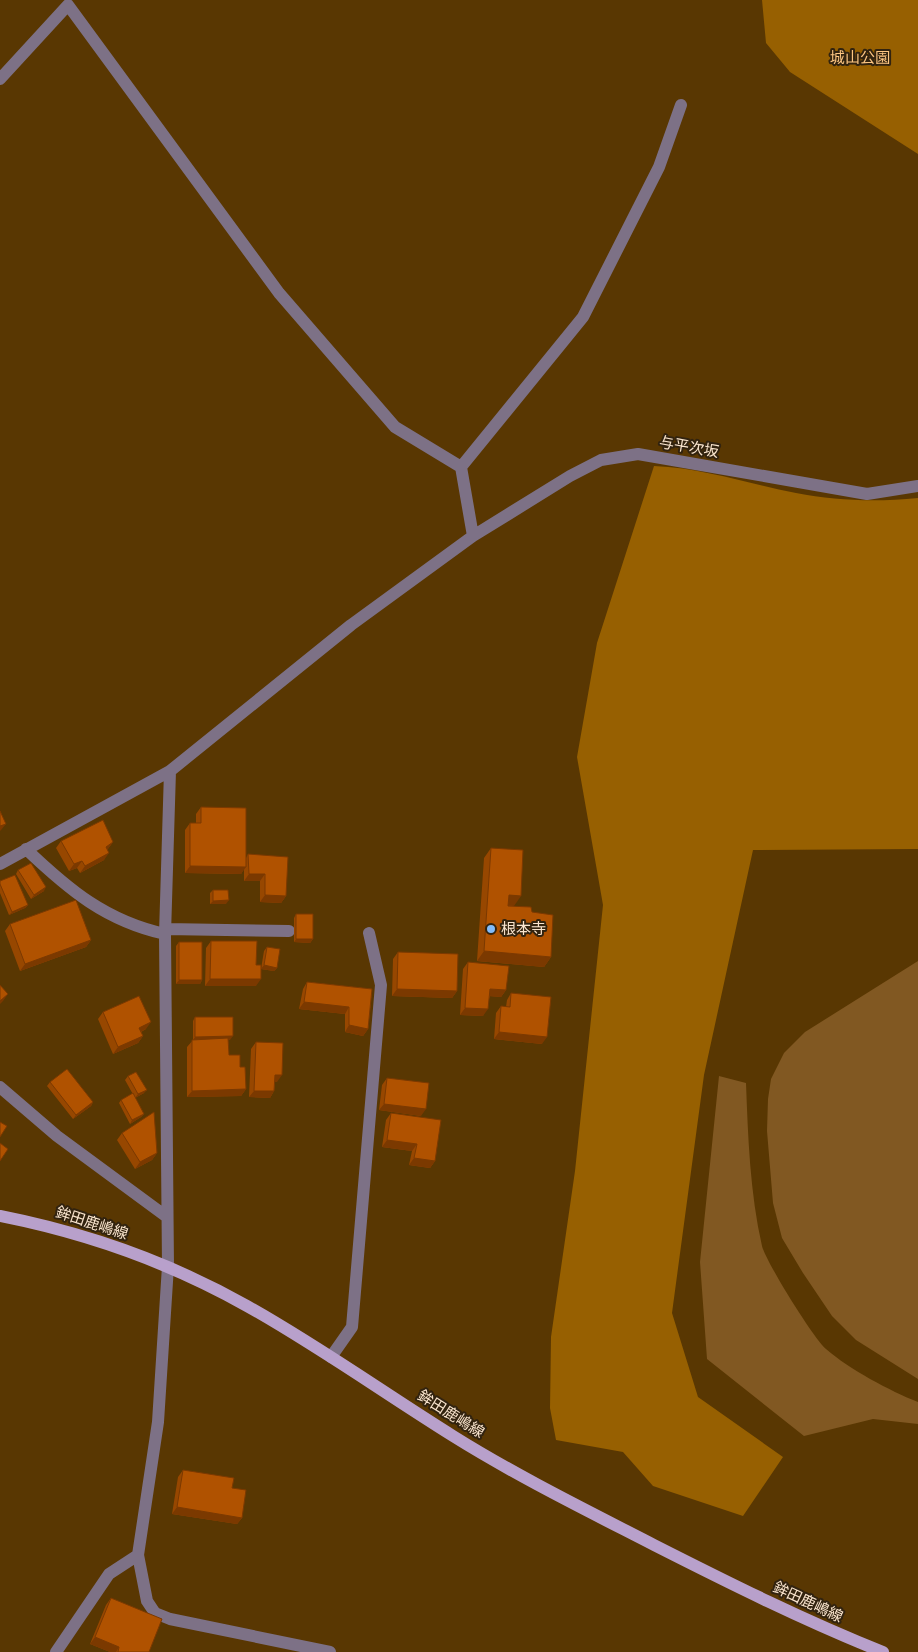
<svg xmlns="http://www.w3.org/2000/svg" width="918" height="1652" font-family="'DM Sans','Noto Sans JP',sans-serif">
<rect width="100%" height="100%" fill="#593702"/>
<path fill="#815822" d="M918,961V1379L856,1340L832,1316L803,1273L782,1238L773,1203L767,1131L768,1099L771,1079L784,1053L805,1032Z
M719,1076L746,1083C748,1137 750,1193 762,1246C766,1262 814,1339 826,1349C849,1369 890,1391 918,1402V1424L873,1419L804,1436L707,1359L700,1262Z"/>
<path fill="#976001" d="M762,0H918V154L790,72L766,43Z
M654,466C704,468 748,484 796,493C837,501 877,502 918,498V849L753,850L704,1075L672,1313L698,1397L783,1457L743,1516L653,1486L623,1452L556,1440L550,1408L551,1337L575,1171L603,905L577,757L597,643Z"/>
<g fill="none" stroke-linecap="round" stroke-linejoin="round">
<path stroke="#7d7186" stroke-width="12" d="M0,79L68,5L279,293L395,427L461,467L473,536L351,625L170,771L0,864
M461,467L583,317L659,167L681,105
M473,536L570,476L601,460L638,454L867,494L918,486
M170,771L165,934L168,1266L158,1422L138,1555L147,1601L155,1613L170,1619L330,1652
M26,849C69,890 106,921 165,934
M166,929L289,931
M0,1087L57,1136L167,1217
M331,1357L352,1327L381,985L369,933
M56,1652L109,1574L138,1555"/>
<path stroke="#b8a0cb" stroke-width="12" d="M0,1216C86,1233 169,1262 247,1306C317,1345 384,1393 453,1436C517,1476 586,1510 654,1545C729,1583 805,1621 883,1652"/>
</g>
<path fill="#974700" d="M201,807L246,858L248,854L286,896L281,903L260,902V881H244V869L241,874L185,873V830L190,823H196V814Z
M61,841L113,842L107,850L104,860L80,873L77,868L69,871L56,848Z
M491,848L514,906L532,912L551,957L544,967L477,961L484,858Z
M18,870L44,891L31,899L16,874Z
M0,881L28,905L25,908L9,915L0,893Z
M213,890L226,904H210V893Z
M296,914L313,939L310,943L294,942V918Z
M10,924L91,940L86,947L20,971L5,931Z
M211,941L256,986H205L206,948Z
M179,942L202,980L200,984H176V946Z
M267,947L277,968L274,971L261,969L264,951Z
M398,952L457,991L452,998L392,996L393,959Z
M468,962L506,990L501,997L490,996L483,1016L460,1015L463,969Z
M307,982L372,989L368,1029L363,1036L345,1032V1014L299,1009L303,989Z
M511,993L542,1044L494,1039L496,1013L501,1006L506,1007L507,1000Z
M103,1012L146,1029L141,1032L143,1036L138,1043L113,1054L98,1019Z
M195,1017L230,1040H228L229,1055L240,1067L246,1089L241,1096L187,1097V1047L193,1040V1021Z
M256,1042L277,1082H275L274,1091L270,1098L249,1097L251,1049Z
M128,1076L144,1093L135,1098L125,1080Z
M387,1078L421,1116L379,1110L382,1085Z
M50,1082L93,1102L91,1106L73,1119L47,1086Z
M121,1100L144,1114L141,1117L130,1124L119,1103Z
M391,1113L435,1161L430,1168L409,1165L412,1151L382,1147L386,1120Z
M122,1133L157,1153L152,1160L135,1169L117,1140Z
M183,1470L232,1488L242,1518L237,1524L172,1514L178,1477Z
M111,1598L149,1652H110L90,1644L106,1605Z"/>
<path fill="#7b3900" d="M6,824L1,830L0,831V826Z
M113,842L108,849L101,854L106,847Z
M109,853L104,860L80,873L85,866Z
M82,861L77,868L69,871L74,864Z
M190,866L246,867L241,874L185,873Z
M249,874H265L260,881H244Z
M46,887L44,891L31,899L34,895Z
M265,895L286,896L281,903L260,902Z
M509,895L521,896L514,906L501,905Z
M229,900L226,904H210L213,901Z
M28,905L25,908L9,915L12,912Z
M296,939H313L310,943L294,942Z
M91,940L86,947L20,971L25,964Z
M484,951L551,957L544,967L477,961Z
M264,965L277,968L274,971L261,969Z
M210,979H261L256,986H205Z
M179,980H202L200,984H176Z
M397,989L457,991L452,998L392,996Z
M490,989L506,990L501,997L485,996Z
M8,994L3,1001L0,1004V1001Z
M304,1002L349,1007L345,1014L299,1009Z
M465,1008L488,1009L483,1016L460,1015Z
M151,1022L146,1029L134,1035L139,1028Z
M349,1025L368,1029L363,1036L345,1032Z
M499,1032L547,1037L542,1044L494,1039Z
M143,1036L138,1043L113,1054L118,1047Z
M233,1036L230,1040H193L195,1037Z
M275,1075H282L277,1082H270Z
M246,1089L241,1096L187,1097L192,1091Z
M147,1090L144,1093L135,1098L138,1094Z
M254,1091H274L270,1098L249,1097Z
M93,1102L91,1106L73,1119L76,1115Z
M384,1104L426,1109L421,1116L379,1110Z
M144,1114L141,1117L130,1124L132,1120Z
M387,1140L417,1144L412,1151L382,1147Z
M157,1153L152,1160L135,1169L140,1162Z
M414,1158L435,1161L430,1168L409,1165Z
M177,1507L242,1518L237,1524L172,1514Z
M95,1637L119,1647L116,1652H110L90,1644Z"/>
<path fill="#b05200" stroke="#7b3900" d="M201,807L246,808V867L190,866V823H201Z
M0,811L6,824L0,826Z
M103,820L113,842L106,847L109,853L85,866L82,861L74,864L61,841Z
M491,848L523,850L521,896L509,895L508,906L531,907L532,912L553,915L551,957L484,951Z
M248,854L288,857L286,896L265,895V874H249Z
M31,863L46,887L34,895L18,870Z
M15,875L28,905L12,912L0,884V881Z
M213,890H228L229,900L213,901Z
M76,900L91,940L25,964L10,924Z
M296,914H313V939H296Z
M211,941H257L256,965H261V979H210Z
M179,942H202V980H179Z
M267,947L280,949L277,968L264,965Z
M398,952L458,954L457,991L397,989Z
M468,962L509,966L506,990L490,989L488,1009L465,1008Z
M307,982L372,989L368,1029L349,1025V1007L304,1002Z
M0,985L8,994L0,1001Z
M511,993L551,997L547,1037L499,1032L501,1006L510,1007Z
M139,996L151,1022L139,1028L143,1036L118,1047L103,1012Z
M195,1017H233V1036L195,1037Z
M228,1038L229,1055H240V1067H245L246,1089L192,1091V1040Z
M256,1042L283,1043L282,1075H275L274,1091H254Z
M67,1069L93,1102L76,1115L50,1082Z
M136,1072L147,1090L138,1094L128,1076Z
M387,1078L429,1083L426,1109L384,1104Z
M133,1093L144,1114L132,1120L121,1100Z
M154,1112L157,1153L140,1162L122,1133Z
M391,1113L441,1120L435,1161L414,1158L417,1144L387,1140Z
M0,1122L7,1126L0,1137Z
M0,1143L8,1149L0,1161Z
M183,1470L234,1478L232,1488L246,1490L242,1518L177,1507Z
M111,1598L162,1619L149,1652H118L119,1647L95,1637Z"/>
<circle fill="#82bcfa" stroke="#32230f" stroke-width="2" cx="491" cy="929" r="5"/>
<g text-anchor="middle" stroke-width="4" stroke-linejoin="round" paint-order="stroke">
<g font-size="15" fill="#fcc582" stroke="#32230f">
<text x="860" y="63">城山公園</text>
</g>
<g font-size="15" fill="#fae5ce" stroke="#32230f">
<text transform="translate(689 447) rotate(10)" y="5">与平次坂</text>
<text transform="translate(92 1223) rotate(18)" y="5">鉾田鹿嶋線</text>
<text transform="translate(451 1414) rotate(32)" y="5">鉾田鹿嶋線</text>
<text transform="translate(808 1602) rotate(25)" y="5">鉾田鹿嶋線</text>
</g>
<g font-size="15" fill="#fae5ce" stroke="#32230f" text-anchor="start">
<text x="501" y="934">根本寺</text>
</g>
</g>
</svg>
